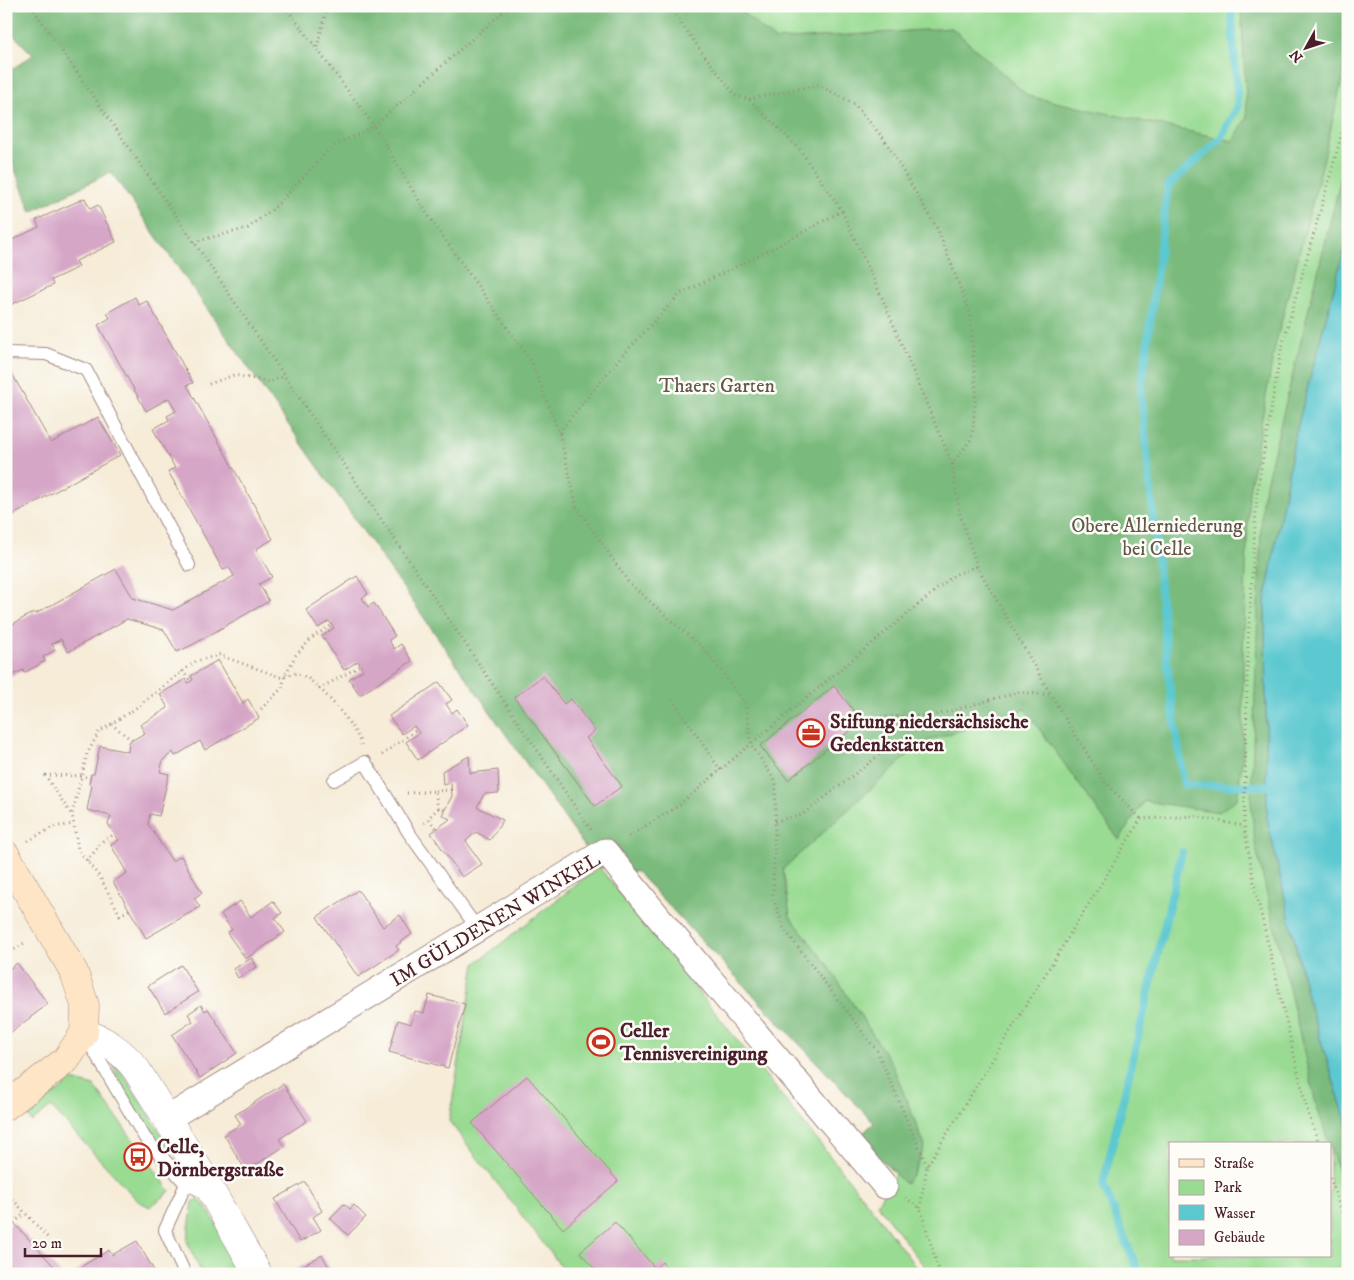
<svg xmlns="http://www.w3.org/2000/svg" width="1354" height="1280" font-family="'IM FELL DW Pica',serif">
<rect width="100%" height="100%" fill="#fdfcf7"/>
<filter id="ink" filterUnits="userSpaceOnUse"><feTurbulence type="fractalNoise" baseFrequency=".02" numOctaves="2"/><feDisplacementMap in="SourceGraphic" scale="10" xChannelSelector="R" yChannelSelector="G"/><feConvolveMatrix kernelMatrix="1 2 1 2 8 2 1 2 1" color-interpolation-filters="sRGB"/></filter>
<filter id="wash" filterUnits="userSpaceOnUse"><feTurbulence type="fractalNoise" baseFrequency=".0096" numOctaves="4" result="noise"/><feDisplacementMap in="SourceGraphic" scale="20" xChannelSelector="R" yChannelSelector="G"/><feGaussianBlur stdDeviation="1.12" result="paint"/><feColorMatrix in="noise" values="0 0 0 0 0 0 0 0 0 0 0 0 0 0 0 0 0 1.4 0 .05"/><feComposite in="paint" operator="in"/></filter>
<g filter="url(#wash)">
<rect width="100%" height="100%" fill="#f6ecd8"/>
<path fill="#99db93" stroke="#727d5f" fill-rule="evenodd" d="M718,6H1348V1274H930L877,1204L895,1174L859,1137L874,1123L637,872L764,49ZM1170,1144H1330V1256H1170Z
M599,867L880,1219L921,1274H567L449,1121L475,964Z
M113,1064L118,1066L171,1149L166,1151C143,1127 123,1095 113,1064Z
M72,1080L94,1086L170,1191L150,1207L138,1201L51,1107L32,1122L28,1116Z
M198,1199L207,1208L240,1265L239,1274H203L201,1272L187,1241L193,1202Z"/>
<path fill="#7abb7d" stroke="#626d54" d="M6,6H735L775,40L952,28L1028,96L1233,141L1247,117L1241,6H1348L1345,67L1323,162L1275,346L1249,491L1243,654V755L1237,799L1219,812L1144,801L1119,840L1025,709L921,743L783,869L790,916L827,964L892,1064L925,1146L913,1174L905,1184L859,1137L874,1123L637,872L599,867L111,172L31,212L6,146V73L33,55L6,27Z
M1348,149V235L1295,436L1265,602L1267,818L1308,1000L1348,1127V1201L1316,1104L1255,843L1251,802L1262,500Z"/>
<path fill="#5bc8d0" stroke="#52747e" d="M1348,235V1127L1308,1000L1267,818L1265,602L1295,436Z"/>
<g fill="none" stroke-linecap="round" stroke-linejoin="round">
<path stroke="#5bc8d0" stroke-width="8" d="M1231,6L1238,106L1220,139L1168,186L1141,392L1170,689L1184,785L1267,786
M1139,1274L1103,1184L1182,852"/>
</g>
<g id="blocks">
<path fill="#d6a6c7" d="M85,198L90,209L98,205L116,242L76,261L79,267L51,280L53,285L8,306L6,301V243L39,227L36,220Z
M135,297L139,305L147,301L193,383L187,385L273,539L256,549L272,577L259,584L269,601L192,645L177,652L164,630L127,619L68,652L61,639L52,644L55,650L43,657L45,661L24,673L23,670L11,676L6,669V628L34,612L35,614L116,569L133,598L173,610L234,576L229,567L223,570L168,471L175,468L153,429L169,420L167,416L176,411L169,398L146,411L98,325L110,318L107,313Z
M11,372L51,443L98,417L120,455L6,519V375Z
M357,576L368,594L362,598L368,607L374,603L395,636L389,640L394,649L401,644L412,661L360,695L349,679L363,670L358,661L344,670L322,636L334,628L329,621L318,628L306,610Z
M218,660L243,703L248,699L259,718L205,750L200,741L175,756L173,752L163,760L160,772L169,774L159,816L150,814L148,824L172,861L181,856L202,893L194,898L200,907L146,938L113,882L127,873L111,845L119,840L108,824L111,816L87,810L92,785L89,784L91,774H94L100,746L128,752L129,742L145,733L140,725L168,708L160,694L186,679L188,683L193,680L191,676Z
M543,676L564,704L571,699L595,731L586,738L622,786L595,806L514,697Z
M439,682L452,700L446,704L452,713L457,709L468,725L418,760L406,742L419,733L414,726L402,734L389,716Z
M834,686L862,721L788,780L760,746Z
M469,756L470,773L498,770L499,793L484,794L477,807L503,820L490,840L476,832L466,841L482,864L462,877L431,833L450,819L442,815L452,796L451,783L443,785L442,771Z
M358,890L383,927L400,915L412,934L396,946L399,950L358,977L317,917Z
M240,901L251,917L273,901L282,913L275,918L285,932L246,959L227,933L232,930L221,914Z
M252,958L257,967L238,978L233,969Z
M17,963L48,1004L6,1036V972Z
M181,965L198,992L165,1013L148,986Z
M429,995L465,1004L448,1068L389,1052L398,1020L411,1024L415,1011L424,1013Z
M201,1005L205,1011L208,1009L237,1053L200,1078L172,1035L193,1021L188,1014Z
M527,1076L618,1181L563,1229L472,1123Z
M283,1084L307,1121L279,1139L285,1146L246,1171L224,1135L241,1124L235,1115Z
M305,1182L322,1211L313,1217L321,1230L300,1242L275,1199Z
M344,1204L350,1209L354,1205L366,1217L348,1235L330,1218Z
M13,1222L14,1223L61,1274H6V1227Z
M615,1222L655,1268L662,1262L671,1274H599L580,1252Z
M137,1241L156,1274H132L130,1270L123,1274L120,1268L112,1274H75L84,1265L109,1250L112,1255Z
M322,1255L333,1274H292L291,1272Z"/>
</g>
</g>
<g filter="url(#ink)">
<use href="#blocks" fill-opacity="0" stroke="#a08682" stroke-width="1"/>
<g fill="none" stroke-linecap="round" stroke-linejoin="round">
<g stroke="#a08682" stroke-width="14">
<path id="service" d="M6,353L46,354L86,370L189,565
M334,780L365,762L409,833L477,928
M87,1039L145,1138L186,1184L208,1194
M185,1274L165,1230L186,1184L193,1180"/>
</g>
<g stroke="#a08682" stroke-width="27">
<path id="minor" d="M167,1119L605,851L673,935L885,1186"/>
</g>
<g stroke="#a08682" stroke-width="29">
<path id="tertiary" d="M84,1033C104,1039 123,1052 136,1069L202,1175L258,1274"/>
</g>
<g stroke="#a08682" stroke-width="29">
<path id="secondary" d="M6,855L74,972L85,1005L84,1033L66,1060L6,1106"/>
</g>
<path stroke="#a08682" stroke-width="3" stroke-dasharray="1 4" stroke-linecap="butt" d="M31,6L194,242L591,830
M285,6L374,126L427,214L532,363L559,432L577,507L629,583L707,652L745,703L751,744L678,806L626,838
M472,6L505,10L511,6
M317,47L327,7L329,6
M749,99L819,85L854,104L884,139L938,230L970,313L976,392L972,438L952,464L883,300L842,211
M374,126L505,10
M194,242L248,228L274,208L332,147L374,126
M209,384L234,375L270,382L285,376
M559,432L620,358L680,294L768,251L842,211L800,150L749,99L736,96L701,51L669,6
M952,464L960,515L977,566L1051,695
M182,671L191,681
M319,689L360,666
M672,699L721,771
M261,709L282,688L285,675L296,655L314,636L332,625
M111,724L132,740
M382,755L416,730
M45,775L71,814
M45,775L82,776L91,778
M435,791L451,790
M407,793L435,791L438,808L424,823
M438,808L445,810
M429,819L436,829
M775,821L802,815L891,746L882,717L936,715L1019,692L1051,695L1104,781L1141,819
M28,841L53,827L74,824
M87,861L103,841L115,834
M129,910L120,915L101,879L78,849L72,814L87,754L99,732L133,710L196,661L219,655L280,677L296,673C300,675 306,676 310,680C324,690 357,728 361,745
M6,955L26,942
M1319,1144L1307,1110L1255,888L1244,826L1248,642L1257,493L1281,350L1348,112
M927,1166L877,1051L784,929L773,898L776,782L751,744L954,575L977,566
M1330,1178L1348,1230
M6,1192L49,1239
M905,1198L920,1208L940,1274
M920,1208L927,1166L1141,819L1193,816L1244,826
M10,1219L13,1217L16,1221
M14,1223L25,1213"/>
<use href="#service" stroke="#fff" stroke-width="12"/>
<use href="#minor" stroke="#fff" stroke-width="25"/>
<use href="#tertiary" stroke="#fff" stroke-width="28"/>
<use href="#secondary" stroke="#fee5c5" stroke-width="28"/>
</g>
</g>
<defs>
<g id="office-ring" transform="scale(1.4375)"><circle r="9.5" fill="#fdfcf7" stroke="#c8321e" stroke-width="1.5"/><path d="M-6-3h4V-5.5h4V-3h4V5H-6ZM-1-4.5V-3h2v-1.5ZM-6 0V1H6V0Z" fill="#c8321e"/></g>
<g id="stadium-ring" transform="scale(1.4375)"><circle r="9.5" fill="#fdfcf7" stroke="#c8321e" stroke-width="1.5"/><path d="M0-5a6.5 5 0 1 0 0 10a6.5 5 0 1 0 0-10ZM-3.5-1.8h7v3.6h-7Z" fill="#c8321e"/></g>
<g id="bus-ring" transform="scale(1.4375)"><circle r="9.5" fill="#fdfcf7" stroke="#c8321e" stroke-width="1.5"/><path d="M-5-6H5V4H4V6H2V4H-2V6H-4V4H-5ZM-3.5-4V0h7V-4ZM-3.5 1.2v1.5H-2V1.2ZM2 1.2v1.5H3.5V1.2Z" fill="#c8321e"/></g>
</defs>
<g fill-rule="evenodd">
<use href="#office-ring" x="811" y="733"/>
<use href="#stadium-ring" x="601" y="1042"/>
<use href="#bus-ring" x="138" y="1157"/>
</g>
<g text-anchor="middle" stroke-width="5" stroke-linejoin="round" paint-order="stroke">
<g font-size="20" fill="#62574a" stroke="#fdfcf7">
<text x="717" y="392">Thaers Garten</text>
<text x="1157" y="532">Obere Allerniederung<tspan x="1157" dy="23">bei Celle</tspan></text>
</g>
<g font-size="20" font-weight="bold" fill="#4a1f2b" stroke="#fdfcf7" text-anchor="start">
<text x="830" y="728">Stiftung niedersächsische<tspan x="830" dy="23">Gedenkstätten</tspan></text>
<text x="620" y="1037">Celler<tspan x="620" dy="23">Tennisvereinigung</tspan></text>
<text x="157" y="1153">Celle,<tspan x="157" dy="23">Dörnbergstraße</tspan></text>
</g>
<g font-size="20" fill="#4a1f2b" stroke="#fdfcf7">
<text transform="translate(495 919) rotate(-31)" y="7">IM GÜLDENEN WINKEL</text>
</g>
</g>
<rect width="1354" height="1280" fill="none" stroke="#fdfcf7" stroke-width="25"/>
<rect x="1169" y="1142" width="162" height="115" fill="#fdfcf7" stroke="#b5a4a5"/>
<rect x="1179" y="1159" width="25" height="8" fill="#fee5c5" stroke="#b5a4a5"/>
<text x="1214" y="1168" font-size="15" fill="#4a1f2b">Straße</text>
<rect x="1179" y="1180" width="25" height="15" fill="#99db93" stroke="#b5a4a5"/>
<text x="1214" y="1192" font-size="15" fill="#4a1f2b">Park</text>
<rect x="1179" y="1205" width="25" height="15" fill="#5bc8d0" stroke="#b5a4a5"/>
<text x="1214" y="1218" font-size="15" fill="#4a1f2b">Wasser</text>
<rect x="1179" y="1230" width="25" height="15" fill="#d6a6c7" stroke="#b5a4a5"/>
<text x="1214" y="1242" font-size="15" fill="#4a1f2b">Gebäude</text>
<g transform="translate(1306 48) rotate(230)" stroke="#fdfcf7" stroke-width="4" paint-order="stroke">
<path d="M0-4L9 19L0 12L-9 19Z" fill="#4a1f2b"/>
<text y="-8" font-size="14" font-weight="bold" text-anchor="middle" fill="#4a1f2b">N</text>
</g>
<path d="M25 1248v8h76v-8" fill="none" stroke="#4a1f2b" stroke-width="2.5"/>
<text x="32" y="1248" font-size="15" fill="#4a1f2b" stroke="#fdfcf7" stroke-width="4" paint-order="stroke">20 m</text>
</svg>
